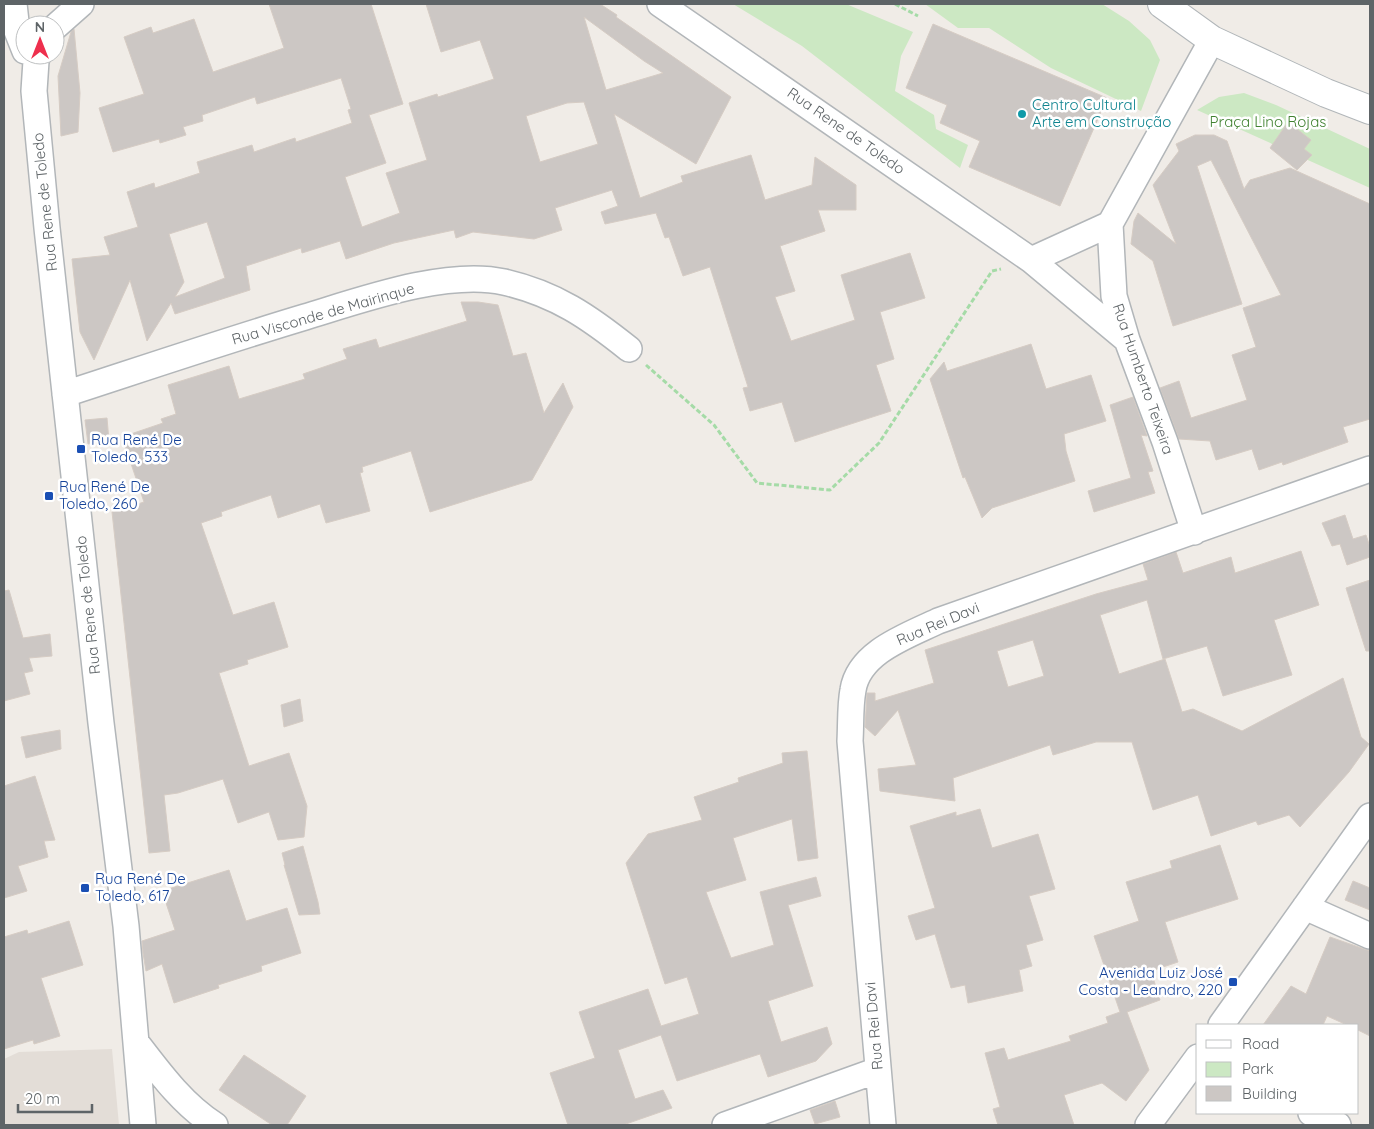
<svg xmlns="http://www.w3.org/2000/svg" width="1374" height="1129" font-family="Quicksand,sans-serif">
<rect width="100%" height="100%" fill="#f0ece7"/>
<path fill="#e3ddd7" d="M112,1049L119,1125H4V1059L19,1052Z"/>
<path fill="#cce8c3" d="M733,4H846L913,32L901,56L895,91L934,115L936,129L968,145L960,168L802,46Z
M925,4H1102L1129,21L1150,40L1160,60L1141,111L1051,68L989,28H958Z
M1244,93L1276,105L1370,149V188L1197,110L1219,97Z"/>
<path fill="#ccc7c4" stroke="#d6ccc4" fill-rule="evenodd" d="M269,4H371L403,104L369,115L386,163L345,177L362,227L400,213L386,173L427,160L409,103L437,94L438,97L494,79L480,40L441,52L426,4H600L617,15L616,17L731,97L696,164L614,114L640,198L683,182L681,176L751,155L765,200L812,185L815,157L856,185V210H818L825,231L780,246L795,291L775,297L791,341L855,320L841,275L910,253L925,298L880,312L894,359L876,365L891,411L795,442L782,402L750,411L743,388L748,387L710,267L683,276L669,237L665,238L656,213L605,224L601,212L618,206L612,190L555,208L562,230L534,239L473,232L456,238L454,230L394,243L346,259L340,241L302,253L301,248L246,266L250,290L175,314L171,303L147,341L130,280L94,360L80,332L72,259L110,255L104,237L138,227L127,192L154,183L155,188L200,173L197,162L252,145L254,152L295,138L296,142L352,123L348,110L351,109L341,78L257,104L255,97L202,115L203,121L183,127L186,135L160,143L159,139L113,152L99,108L144,94L124,37L151,27L153,33L194,19L213,72L284,48ZM584,17L644,61L663,73L606,90ZM584,102L598,144L540,162L526,116L567,103ZM207,222L225,278L175,297L184,282L169,234Z
M933,24L1107,98L1060,206L969,167L980,141L940,123L947,105L906,88Z
M74,29L80,93L78,132L61,136L58,76L71,32Z
M1288,122L1311,140L1304,149L1312,155L1297,170L1270,148Z
M1195,135H1214L1227,141L1244,189L1250,180L1290,168L1370,204V419L1343,427L1348,442L1283,465L1282,462L1259,470L1252,449L1216,460L1210,441L1179,439L1160,388L1179,381L1191,418L1247,400L1232,355L1256,347L1243,308L1281,295L1211,160L1197,166L1242,304L1173,326L1153,261L1131,244L1134,221L1138,213L1176,244L1153,185L1179,151L1176,144Z
M461,302H478L498,305L513,356L526,353L544,413L563,383L573,407L532,480L430,512L411,451L362,467L363,472L360,473L370,511L326,523L320,504L278,518L271,495L221,512L222,516L201,523L233,615L274,602L288,647L247,660L248,664L219,673L249,766L289,753L307,806L304,837L278,840L269,812L238,823L223,779L178,793L164,795L170,851L149,853L112,512L144,502L122,437L163,423L161,419L176,414L168,385L229,366L239,399L305,379L303,374L347,359L343,349L376,339L379,348L467,321Z
M1031,344L1046,389L1091,375L1106,421L1064,434L1066,451L1075,481L992,508L982,518L965,477L963,478L930,379L944,362L947,371Z
M1133,397L1147,436L1141,435L1153,471L1148,472L1155,493L1094,512L1088,491L1131,478L1110,405Z
M107,418L109,441L88,444L85,420Z
M1345,515L1353,539L1366,535L1370,547V557L1347,565L1340,544L1332,546L1322,523Z
M1301,551L1319,605L1274,620L1292,675L1223,696L1207,646L1163,659L1147,600L1100,615L1119,674L1165,659L1182,712L1193,709L1242,731L1343,678L1361,737L1369,744L1349,772L1300,827L1289,815L1258,825L1256,821L1211,836L1198,795L1153,810L1132,742H1096L1053,755L1050,745L953,778L955,801L880,791L878,769L916,765L898,710L875,736L865,727L867,693H875V701L934,683L925,650L1096,594L1148,580L1143,564L1176,552L1183,573L1231,557L1235,573ZM1033,640L1044,676L1008,687L997,651Z
M1370,580V651H1366L1346,588Z
M9,590L23,638L50,634L52,656L29,658L33,671L24,673L30,694L4,701V591Z
M300,699L303,721L284,727L281,705Z
M60,730L61,749L26,758L21,737Z
M807,751L818,858L798,861L792,819L733,838L746,880L706,892L731,958L774,945L760,892L816,877L821,896L788,905L813,986L768,1001L781,1042L827,1027L832,1044L816,1061L768,1077L760,1054L677,1081L661,1035L618,1050L635,1099L663,1090L672,1108L623,1125H568L550,1073L595,1058L579,1012L648,989L661,1026L699,1014L687,977L665,984L626,863L648,834L702,820L694,797L739,782L738,778L783,763L782,753Z
M35,776L55,840L44,841L48,857L18,866L27,891L4,898V786Z
M980,809L992,848L1038,834L1055,889L1029,896L1043,940L1026,945L1032,966L1019,970L1023,991L968,1003L965,985L951,988L935,934L916,940L908,916L935,908L910,826L956,812V816Z
M1220,845L1238,899L1165,922L1178,962L1151,971L1160,1000L1127,1012L1149,1070L1126,1101L1102,1083L1064,1095L1074,1125H998L993,1109L1000,1107L985,1053L1004,1048L1008,1060L1071,1041L1069,1036L1108,1023L1106,1017L1120,1012L1094,936L1139,921L1126,882L1172,868L1170,861Z
M303,846L318,902L320,914L299,915L284,865H285L282,853Z
M229,870L246,921L287,908L301,953L261,966L262,971L218,985L219,988L174,1003L162,964L146,971L143,953L142,941L175,930L162,891Z
M1353,881L1370,888V910L1345,900Z
M69,921L83,965L41,978L60,1036L34,1044L33,1040L4,1049V937L27,930L28,934Z
M1330,937L1370,951V1036L1358,1030V1025H1347L1327,1016L1323,1025H1263L1291,986L1306,994Z
M244,1055L306,1096L287,1125H272L219,1090Z
M835,1101L840,1117L815,1124L810,1110Z"/>
<g fill="none" stroke-linecap="round" stroke-linejoin="round">
<g stroke="#b2b6b9" stroke-width="28">
<path id="minor" d="M14,4L17,31L25,51
M660,4L1031,260L1110,224
M55,27L81,4
M38,55L36,61L34,91L47,228L101,723L126,926L143,1125
M1031,260L1127,340
M65,394C145,368 225,341 305,317C361,300 447,269 504,282C556,294 589,317 629,349
M1194,532L1165,442L1127,340L1114,296L1110,224L1212,40
M1305,907L1370,936
M1221,1025L1370,816
M136,1042C159,1072 183,1105 215,1125
M1311,1113L1338,1125
M725,1125L878,1070
M883,1125L850,741C851,724 850,706 853,690C859,652 907,636 938,621L1370,469
M1148,1125L1198,1057"/>
</g>
<g stroke="#b1b6b9" stroke-width="30">
<path id="secondary" d="M1162,4L1212,40L1326,93L1370,110"/>
</g>
<path stroke="#a5dba7" stroke-width="3" stroke-dasharray="5 2.5" stroke-linecap="butt" d="M895,4L918,16
M646,365L714,425L757,483L830,490L879,443L992,271L1001,269"/>
<use href="#minor" stroke="#fff" stroke-width="25"/>
<use href="#secondary" stroke="#fff" stroke-width="28"/>
</g>
<circle fill="#0f9aa8" stroke="#fff" stroke-width="2" cx="1022" cy="114" r="5"/>
<g fill="#1a4fb4" stroke="#fff" stroke-width="2">
<rect x="76" y="444" width="10" height="10" rx="2.5"/>
<rect x="44" y="491" width="10" height="10" rx="2.5"/>
<rect x="80" y="883" width="10" height="10" rx="2.5"/>
<rect x="1228" y="977" width="10" height="10" rx="2.5"/>
</g>
<g text-anchor="middle" stroke-width="5" stroke-linejoin="round" paint-order="stroke">
<g font-size="15" fill="#0d838f" stroke="#fff" text-anchor="start">
<text x="1032" y="110">Centro Cultural<tspan x="1032" dy="17">Arte em Construção</tspan></text>
</g>
<g font-size="15" fill="#418231" stroke="#fff">
<text x="1268" y="127">Praça Lino Rojas</text>
</g>
<g font-size="15" fill="#5e6467" stroke="#fff">
<text transform="translate(846 131) rotate(35)" y="5">Rua Rene de Toledo</text>
<text transform="translate(45 202) rotate(-96)" y="5">Rua Rene de Toledo</text>
<text transform="translate(323 314) rotate(-16)" y="5">Rua Visconde de Mairinque</text>
<text transform="translate(1143 379) rotate(71)" y="5">Rua Humberto Teixeira</text>
<text transform="translate(88 605) rotate(-96)" y="5">Rua Rene de Toledo</text>
<text transform="translate(938 624) rotate(-23)" y="5">Rua Rei Davi</text>
<text transform="translate(874 1026) rotate(-95)" y="5">Rua Rei Davi</text>
</g>
<g font-size="15" fill="#164399" stroke="#fff" text-anchor="start">
<text x="91" y="445">Rua René De<tspan x="91" dy="17">Toledo, 533</tspan></text>
<text x="59" y="492">Rua René De<tspan x="59" dy="17">Toledo, 260</tspan></text>
<text x="95" y="884">Rua René De<tspan x="95" dy="17">Toledo, 617</tspan></text>
<text x="1223" y="978" text-anchor="end">Avenida Luiz José<tspan x="1223" dy="17">Costa - Leandro, 220</tspan></text>
</g>
</g>
<rect width="1374" height="1129" fill="none" stroke="#5e6467" stroke-width="10"/>
<rect x="1196" y="1024" width="162" height="90" fill="#ffffff" stroke="#bfc1c2"/>
<rect x="1206" y="1040" width="25" height="8" fill="#ffffff" stroke="#bfc1c2"/>
<text x="1242" y="1049" font-size="15" fill="#5e6467">Road</text>
<rect x="1206" y="1062" width="25" height="15" fill="#cce8c3" stroke="#bfc1c2"/>
<text x="1242" y="1074" font-size="15" fill="#5e6467">Park</text>
<rect x="1206" y="1086" width="25" height="15" fill="#ccc7c4" stroke="#bfc1c2"/>
<text x="1242" y="1099" font-size="15" fill="#5e6467">Building</text>
<g transform="translate(40 40)"><circle r="24" fill="#ffffff" stroke="#bfc1c2"/>
<path d="M0-4L9 19L0 12L-9 19Z" fill="#ee2f4d"/>
<text y="-8" font-size="14" font-weight="bold" text-anchor="middle" fill="#5e6467">N</text>
</g>
<path d="M18 1104v8h74v-8" fill="none" stroke="#5e6467" stroke-width="2.5"/>
<text x="25" y="1104" font-size="15" fill="#5e6467" stroke="#ffffff" stroke-width="4" paint-order="stroke">20 m</text>
</svg>
